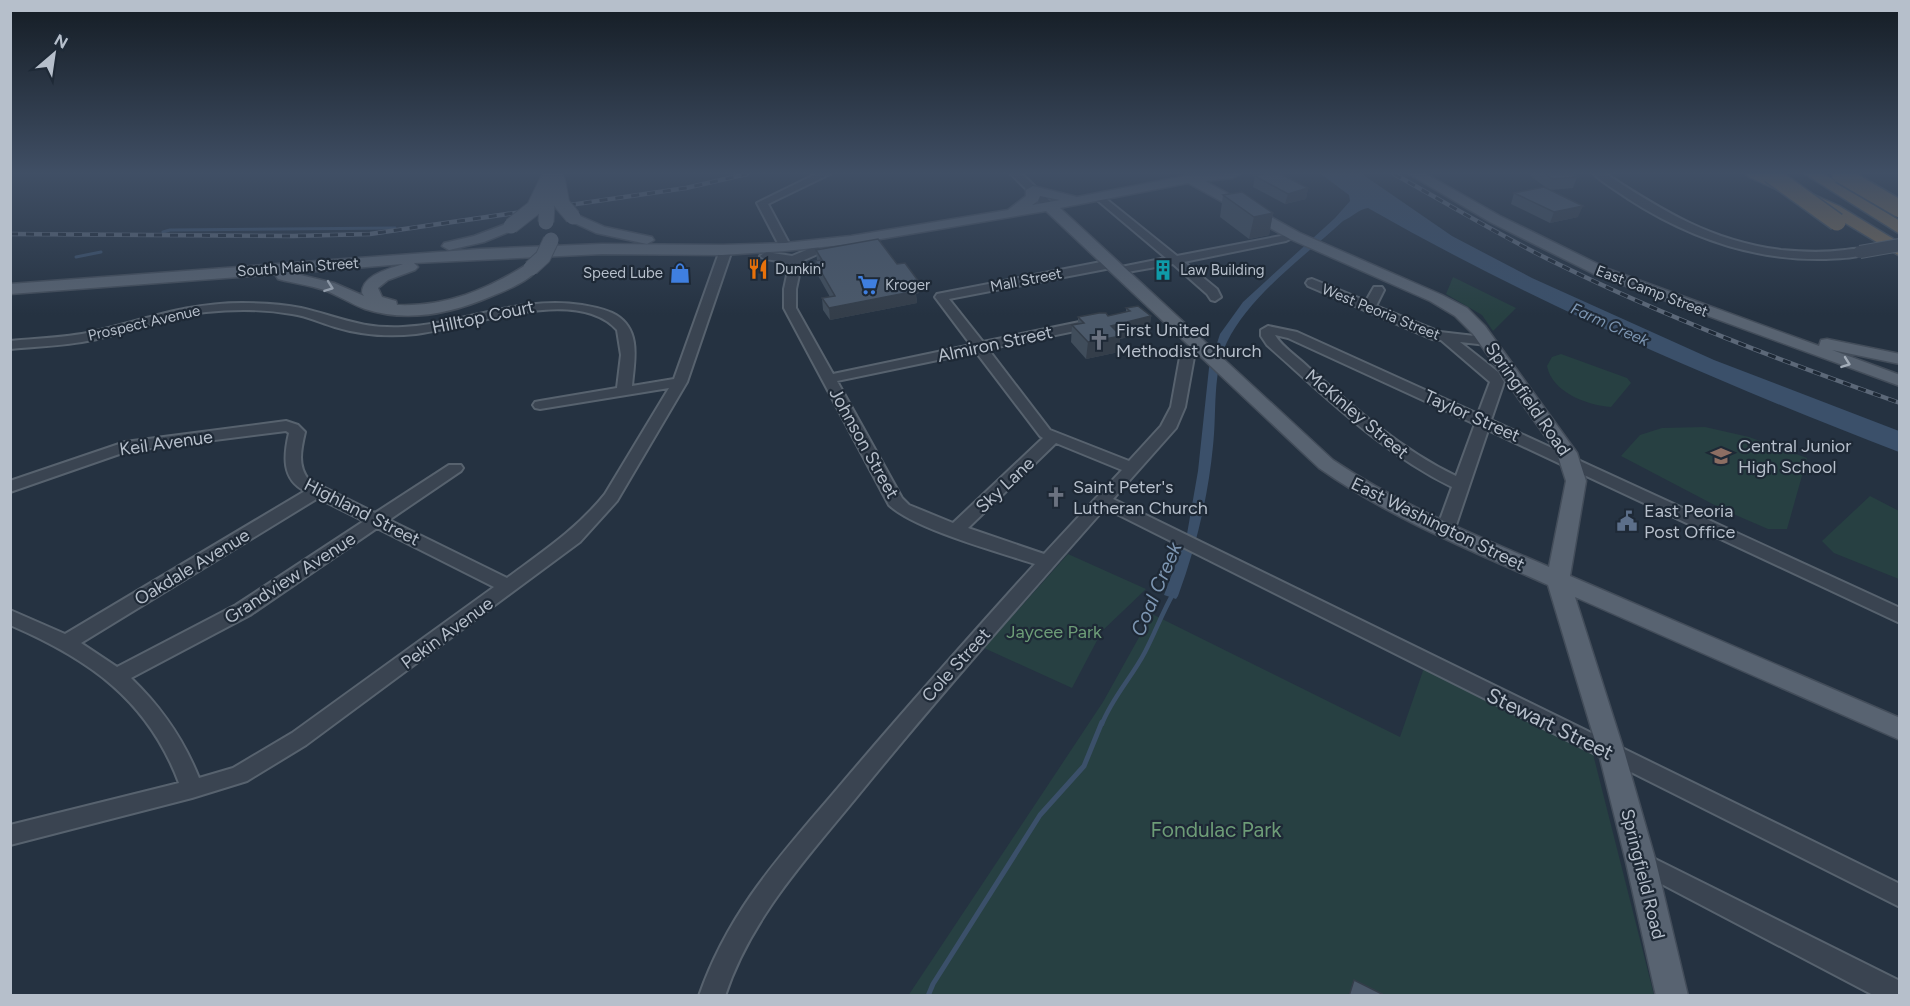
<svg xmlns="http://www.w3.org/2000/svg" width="1910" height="1006" font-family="Figtree,sans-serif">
<rect width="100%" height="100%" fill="#253241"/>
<path fill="#274042" d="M1453,277L1516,308L1493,331L1482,315L1446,294Z
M1561,354L1627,378L1631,383L1611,407C1586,405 1552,392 1547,366L1552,357Z
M1705,427L1749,437L1807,458L1787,529H1768L1724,510L1621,456L1640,435L1662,428Z
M1870,496L1899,511V579L1834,553L1822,541Z
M1068,554L1146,589L1102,631L1072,688L984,648Z
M1152,614L1400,737L1424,668L1593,754L1654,995L908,996L1103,702Z"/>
<path fill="#3b506a" d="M1321,174H1362L1452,236L1532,278L1714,360L1899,431V452C1717,382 1538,305 1368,208C1359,209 1352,217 1343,221C1305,256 1250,295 1227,342C1212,372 1217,413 1213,446C1208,498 1196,547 1178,596L1176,599L1164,595L1187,534L1198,471L1209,368L1220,334L1243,302L1335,218L1350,201L1349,195Z"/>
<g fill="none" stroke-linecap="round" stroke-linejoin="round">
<path stroke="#3b506a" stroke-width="3" d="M163,232L170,230L395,228
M76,257L101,252"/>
<path stroke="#3b506a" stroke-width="4.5" d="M1102,724C1112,698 1132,677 1145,652C1155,633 1162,613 1173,594"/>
<path stroke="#3b506a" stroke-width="5" d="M928,996L933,984L1040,815L1084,766L1102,722"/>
<g stroke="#57626e" stroke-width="4">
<path id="minor" d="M816,174H830L768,204L791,247L789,249H781L757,203Z
M1011,174H1022L1054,205V209H1046Z
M1594,174H1606C1663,211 1711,241 1781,250C1802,252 1823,253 1845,250C1852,249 1860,247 1866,252C1858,259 1838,258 1826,259C1754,261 1687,237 1627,198C1616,190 1603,183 1594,174Z
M1100,194L1177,256L1286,235L1292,238L1286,241L1184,262L1217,289L1221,297L1215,301L1211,300L1207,294L1173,264L1116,274V268L1166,258L1096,199V195Z
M726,246L732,250L687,382L617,501L580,542L306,745L247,781L192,798L10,845V825L179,783C148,700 89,659 10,625V610L65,634L305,491C281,479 284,455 289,433L286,431L128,451L10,492V481L125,442L286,421L298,425L305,432C301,449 297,466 309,480L375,513L449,465H461L463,468L461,471L389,520L507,578C542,552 577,529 605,494L669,388L540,409L535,408L533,405L535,402L540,401L617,388L621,355L617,330C576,284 468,328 416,334C389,337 361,335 335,327C321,323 307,316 292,314C264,309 234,309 206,312C166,316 130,332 92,340C65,346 38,346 10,349V341C37,338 65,338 92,332C145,320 186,303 242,303C262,303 282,304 301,308C340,317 360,329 403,327C464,324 520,295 582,305C593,307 606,309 616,315C642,331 634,361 632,386L674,379L720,250ZM318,498L364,521L236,605L117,667L81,643ZM377,528L494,587L292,733L233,768L199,778C183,738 161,707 131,678L250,615Z
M816,246L822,250L820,253L802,261L796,289V308L833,374L971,345L935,297L937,294L1111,260L1115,261V267L1111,268L949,299L983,342L1094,319L1099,320L1101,323L1099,326L988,349L1050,430L1129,461L1161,426L1171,407L1180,357C1186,348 1198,342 1209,345L1211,348L1194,357L1185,407L1176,428L1113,499L1900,884V907L1105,508C1022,602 939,696 860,793C808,857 751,917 725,996H699C730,907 784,852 843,782C906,708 970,636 1035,564C999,552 914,529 889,505L784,308V289L789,266C781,257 768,263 760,256L766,252L792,256ZM976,352L1040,436L1043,438L953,523L909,505L902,498L837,381ZM1056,443L1122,470L1044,554L968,528Z
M1312,279L1366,301L1374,287H1382L1384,290L1376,306L1440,332L1492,338L1494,341L1487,345L1460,342L1498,372L1504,382L1491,420L1900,608V623L1488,430L1454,531L1451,535H1439L1436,531L1452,487C1381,452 1326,397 1267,345L1261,336V330L1268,326L1297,332L1478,414L1490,382L1441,340L1432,339L1308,286L1306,283L1308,280ZM1275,335L1288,338L1475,424L1456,476C1400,449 1354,408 1308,367C1298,357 1282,347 1275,335Z
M1641,852L1900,981V996H1875L1633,869L1629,862L1633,855Z"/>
</g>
<g stroke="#434d5a" stroke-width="3">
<path id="major" d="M1240,174L1233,178L1205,181L1300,233L1442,295L1467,308L1485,326L1577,453L1586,481L1570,576L1900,718V740L1575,597L1625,754L1656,862L1688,996H1656L1626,862L1599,754L1548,585C1470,550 1390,518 1319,468L1046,211L851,244L785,251L722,255L602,254L414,263L418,267L415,270L388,280L378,288L382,297L396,301L397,305C445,307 486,290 526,265L531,263L539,268C529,281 507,290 492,296C453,313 407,323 365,309C351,304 338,295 324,290C309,285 293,283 278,279L276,276L278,274L10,294V284L480,249L602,244L722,245L785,243L851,236L1008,210L1026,196V190L1033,186L1077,197L1190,175ZM1188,183L1290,239L1430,301L1455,316L1473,334L1557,453L1566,481L1549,567C1475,535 1400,505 1333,460L1060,208ZM1040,196L1060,200L1032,205L1038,201ZM403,264C389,269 362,275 362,293L364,296L334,283L292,273Z
M1409,174H1426L1500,216L1608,269L1819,346L1821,340L1827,339L1900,354V364L1832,350L1900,375V386L1596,275L1490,222Z
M573,213L605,227L652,237L654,240L647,244L596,233L568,220L566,217L568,214Z
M511,222L516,223L518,226L516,229L484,242L449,250L442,246L444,243L474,236Z"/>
</g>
<g stroke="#444f5b" stroke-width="3">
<path id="highway" d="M1746,174H1767L1839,206L1900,243V256L1827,212L1749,177Z
M1805,174H1824L1900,221V234Z"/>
</g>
<use href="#minor" fill="#3a4451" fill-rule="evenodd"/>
<use href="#major" fill="#586371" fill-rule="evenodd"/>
<use href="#highway" fill="#776956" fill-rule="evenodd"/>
<g stroke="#5c6878" stroke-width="4.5">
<path id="rail" d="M1394,174C1448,204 1502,237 1558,264C1668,318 1784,362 1900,403
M10,234L293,236L370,234L686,188L747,174"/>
</g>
<use href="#rail" stroke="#1e2936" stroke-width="3" stroke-dasharray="8" stroke-linecap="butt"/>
<g stroke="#57626e" stroke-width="14" stroke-linecap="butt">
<path id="minor-bridge" d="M1860,252L1900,245"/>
</g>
<g stroke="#434d5a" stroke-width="17" stroke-linecap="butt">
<path id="major-bridge" d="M557,178L562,204L573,217
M546,222L548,188
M511,226L534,208L548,179
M531,268L543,257L551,240"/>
</g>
<g stroke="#444f5b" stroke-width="20" stroke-linecap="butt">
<path id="highway-bridge" d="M1770,174L1837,222
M1840,174L1900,209"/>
</g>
<use href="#minor-bridge" stroke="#3a4451" stroke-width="12"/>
<use href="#major-bridge" stroke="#586371" stroke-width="15"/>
<use href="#highway-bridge" stroke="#776956" stroke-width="17"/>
</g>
<path fill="#404d5b" d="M1531,174H1572L1577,177L1573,188L1550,190L1578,217L1550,223L1511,204L1514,193L1547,188L1530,176Z
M1255,176L1308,188L1306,199L1285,204L1253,187Z
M1223,195L1273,213L1269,235L1249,239L1220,217Z
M816,250L897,264L919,282V293L916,294L917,303L830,320L823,310L822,298L830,297L816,272L815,261L817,260Z
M1126,308L1151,316L1149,332L1120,339L1119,352L1086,359L1071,342L1072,325L1078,324V317L1108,316L1126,312Z"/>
<path fill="#343e4a" d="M1308,188L1306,199L1285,204L1288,194Z
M1583,206L1578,217L1550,223L1554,212Z
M1273,213L1269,235L1249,239L1254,217Z
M919,282V293L916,294L917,303L830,320L829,308L911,283Z
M1151,316L1149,332L1120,339L1119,352L1086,359L1088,342L1111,326Z"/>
<path fill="#4b596a" stroke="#343e4a" stroke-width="1.5" d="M1265,174H1281L1308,188L1288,194L1255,176Z
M1546,174H1572L1577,177L1553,179Z
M1544,187L1583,206L1554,212L1514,193Z
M1242,192L1273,213L1254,217L1223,195Z
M878,239L897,264L905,263L919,282L911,283L916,291L829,308L822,298L835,296L815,261L822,260L816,250Z
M1138,306L1151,316L1111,326L1121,336L1088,342L1072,325L1084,323L1078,317L1099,313H1106L1108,316L1130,311L1126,308Z
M1354,980L1386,996H1349Z"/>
<defs><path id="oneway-chevron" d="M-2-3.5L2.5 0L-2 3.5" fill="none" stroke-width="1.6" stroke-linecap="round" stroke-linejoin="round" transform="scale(1.5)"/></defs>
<g stroke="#a3adb9">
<use href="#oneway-chevron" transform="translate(329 287) rotate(20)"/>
<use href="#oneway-chevron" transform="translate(1846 363) rotate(20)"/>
</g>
<linearGradient id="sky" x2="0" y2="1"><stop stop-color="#141c24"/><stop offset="0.55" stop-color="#404f65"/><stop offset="1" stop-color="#404f65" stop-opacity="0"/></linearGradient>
<rect width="1910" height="315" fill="url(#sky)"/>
<defs>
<g id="restaurant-bare" transform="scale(1.62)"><path d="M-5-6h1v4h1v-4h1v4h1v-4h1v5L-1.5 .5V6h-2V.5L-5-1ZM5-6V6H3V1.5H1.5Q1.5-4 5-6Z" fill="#e8710a" stroke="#1e2936" stroke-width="2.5" paint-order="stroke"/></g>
<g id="building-bare" transform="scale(1.62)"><path d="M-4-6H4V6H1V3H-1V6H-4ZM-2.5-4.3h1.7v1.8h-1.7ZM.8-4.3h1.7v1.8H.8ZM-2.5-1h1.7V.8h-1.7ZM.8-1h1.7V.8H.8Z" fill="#0f9aa8" stroke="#1e2936" stroke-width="2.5" paint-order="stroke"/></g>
<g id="shop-bare" transform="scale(1.62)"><path d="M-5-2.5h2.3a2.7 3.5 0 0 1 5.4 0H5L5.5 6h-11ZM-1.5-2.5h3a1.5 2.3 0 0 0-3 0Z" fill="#3f7fe0" stroke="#1e2936" stroke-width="2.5" paint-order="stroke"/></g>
<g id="supermarket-bare" transform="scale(1.62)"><path d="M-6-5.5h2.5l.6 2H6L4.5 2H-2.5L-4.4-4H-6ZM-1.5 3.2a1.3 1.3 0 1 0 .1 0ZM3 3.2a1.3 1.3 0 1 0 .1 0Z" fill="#3f7fe0" stroke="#1e2936" stroke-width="2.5" paint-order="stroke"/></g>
<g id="church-bare" transform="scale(1.62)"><path d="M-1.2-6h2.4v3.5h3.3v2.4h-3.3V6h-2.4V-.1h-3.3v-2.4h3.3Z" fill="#6b7280" stroke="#1e2936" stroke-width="2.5" paint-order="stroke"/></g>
<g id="school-bare" transform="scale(1.62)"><path d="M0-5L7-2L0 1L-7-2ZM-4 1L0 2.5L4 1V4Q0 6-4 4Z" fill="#8d6e63" stroke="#1e2936" stroke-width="2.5" paint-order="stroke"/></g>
<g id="civic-bare" transform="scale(1.62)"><path d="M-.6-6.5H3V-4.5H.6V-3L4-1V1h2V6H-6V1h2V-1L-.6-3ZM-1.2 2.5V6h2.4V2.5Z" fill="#5c6f8a" stroke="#1e2936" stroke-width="2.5" paint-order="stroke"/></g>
</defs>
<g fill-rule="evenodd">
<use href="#restaurant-bare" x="758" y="269"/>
<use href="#building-bare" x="1163" y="270"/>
<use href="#shop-bare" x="680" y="273"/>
<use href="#supermarket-bare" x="868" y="285"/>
<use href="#church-bare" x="1099" y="340"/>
<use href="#school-bare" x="1721" y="456"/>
<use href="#church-bare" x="1056" y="497"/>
<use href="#civic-bare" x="1627" y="521"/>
</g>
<g text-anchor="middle" stroke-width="4.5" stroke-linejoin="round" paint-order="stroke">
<g font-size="15" fill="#b6bfcb" stroke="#1e2936">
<text transform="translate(298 267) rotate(-4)" y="5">South Main Street</text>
<text transform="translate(1026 280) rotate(-11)" y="5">Mall Street</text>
<text transform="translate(1652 291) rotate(21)" y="5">East Camp Street</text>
<text transform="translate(1381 312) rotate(22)" y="5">West Peoria Street</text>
<text transform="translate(144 323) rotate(-13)" y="5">Prospect Avenue</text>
</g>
<g font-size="15" fill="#b6bfcb" stroke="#1e2936" text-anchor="start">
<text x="775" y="274">Dunkin'</text>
<text x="1180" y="275">Law Building</text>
<text x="663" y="278" text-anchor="end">Speed Lube</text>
<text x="885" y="290">Kroger</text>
</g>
<g font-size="16" font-style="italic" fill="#7d96b2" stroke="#1e2936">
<text transform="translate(1610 324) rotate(24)" y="6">Farm Creek</text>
</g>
<g font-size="18" fill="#b6bfcb" stroke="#1e2936">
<text transform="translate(483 317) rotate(-12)" y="6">Hilltop Court</text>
<text transform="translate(995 344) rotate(-12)" y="6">Almiron Street</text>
<text transform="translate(1528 399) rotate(55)" y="6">Springfield Road</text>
<text transform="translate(1357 414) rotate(40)" y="6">McKinley Street</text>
<text transform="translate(1472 416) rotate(24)" y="6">Taylor Street</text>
<text transform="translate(166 443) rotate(-8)" y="6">Keil Avenue</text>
<text transform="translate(864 443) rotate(61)" y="6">Johnson Street</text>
<text transform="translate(1005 485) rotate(-43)" y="6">Sky Lane</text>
<text transform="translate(362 512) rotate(27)" y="6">Highland Street</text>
<text transform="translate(1438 524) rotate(26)" y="6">East Washington Street</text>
<text transform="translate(192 567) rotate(-31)" y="6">Oakdale Avenue</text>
<text transform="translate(290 578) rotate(-33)" y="6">Grandview Avenue</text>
<text transform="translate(447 633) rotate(-36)" y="6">Pekin Avenue</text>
<text transform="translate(956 665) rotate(-48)" y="6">Cole Street</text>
<text transform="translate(1643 874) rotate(76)" y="6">Springfield Road</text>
</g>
<g font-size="18" fill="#b6bfcb" stroke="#1e2936" text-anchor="start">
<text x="1116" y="336">First United<tspan x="1116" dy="21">Methodist Church</tspan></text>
<text x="1738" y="452">Central Junior<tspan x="1738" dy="21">High School</tspan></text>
<text x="1073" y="493">Saint Peter's<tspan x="1073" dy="21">Lutheran Church</tspan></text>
<text x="1644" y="517">East Peoria<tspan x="1644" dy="21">Post Office</tspan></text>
</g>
<g font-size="18" fill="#6d9c77" stroke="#1e2936">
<text x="1054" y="638">Jaycee Park</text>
</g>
<g font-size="20" font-style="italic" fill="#7d96b2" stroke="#1e2936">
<text transform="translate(1156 589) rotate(-67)" y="7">Coal Creek</text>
</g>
<g font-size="21" fill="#b6bfcb" stroke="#1e2936">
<text transform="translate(1550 724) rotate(26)" y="7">Stewart Street</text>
</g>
<g font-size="21" fill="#6d9c77" stroke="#1e2936">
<text x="1216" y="837">Fondulac Park</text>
</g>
</g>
<rect width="1910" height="1006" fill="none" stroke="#b6bfcb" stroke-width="24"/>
<g transform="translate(54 54) rotate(29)" stroke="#1e2936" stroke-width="4.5" paint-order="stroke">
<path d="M0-4.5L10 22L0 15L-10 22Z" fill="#b6bfcb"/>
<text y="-9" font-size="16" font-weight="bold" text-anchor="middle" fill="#b6bfcb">N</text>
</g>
</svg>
